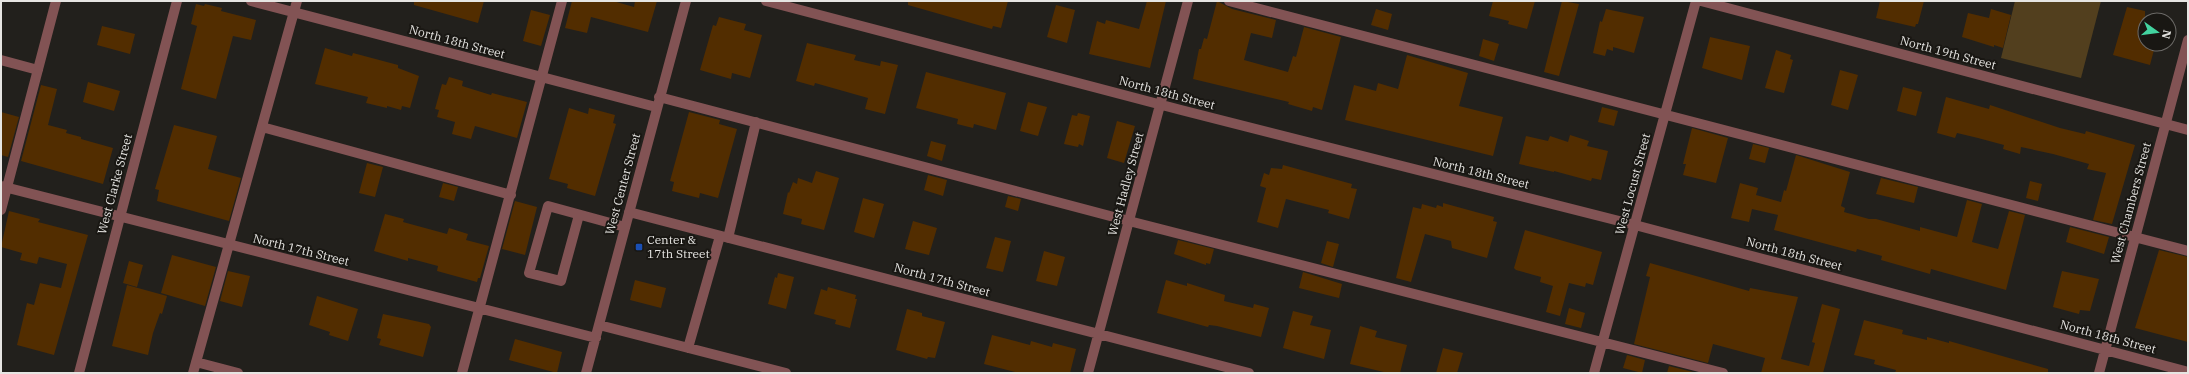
<svg xmlns="http://www.w3.org/2000/svg" width="2189" height="374" font-family="'IBM Plex Serif',serif">
<rect width="100%" height="100%" fill="#22201c"/>
<path fill="#523f1e" d="M2015,1H2101L2081,78L2001,58Z"/>
<path fill="#522d00" d="M414,1H484L478,23L414,5Z
M572,1H613L634,7L635,1H657L648,32L591,17L587,33L565,28Z
M908,1H1008L1001,28L993,26L992,29L908,5Z
M1147,1H1166L1150,68L1089,54L1097,21L1105,24L1106,20L1139,29Z
M1217,1L1232,9L1276,20L1272,38L1251,33L1244,60L1288,72L1293,56L1296,57L1304,27L1341,37L1322,110L1313,107L1312,111L1288,104L1289,102L1193,79L1199,49H1201L1204,38L1207,39Z
M1493,1H1535L1527,29L1508,24L1509,21L1489,16Z
M1562,1L1579,4L1559,76L1544,72Z
M1880,1H1924L1918,24H1916L1915,27L1876,18Z
M196,4L204,6L205,4L222,8L221,11L256,20L251,40L233,36L216,99L181,89L197,26L191,24Z
M1056,5L1075,10L1067,43L1047,37Z
M2127,7L2145,11V44L2155,46L2150,65L2113,55Z
M1376,9L1392,14L1388,30L1371,25Z
M1606,9L1644,17L1634,53L1613,47V51L1607,49L1605,56L1593,53L1600,21L1602,22Z
M1991,9L2011,15L2003,48L1994,45V47L1962,37L1968,13L1989,18Z
M531,10L550,15L541,46L523,41Z
M719,17L746,24L744,30L762,35L750,78L732,73L731,79L700,70L713,25L716,26Z
M102,26L135,34L130,54L97,45Z
M1710,37L1750,46L1742,80L1702,68Z
M1483,39L1499,44L1494,61L1479,56Z
M807,43L856,55L854,60L880,66L881,61L898,65L885,114L865,109L868,98L815,83L814,86L796,81Z
M325,48L352,56L353,53L398,65V68L419,76L410,108L402,106L401,110L387,106V108L366,103L368,97L315,84Z
M1776,50L1791,55L1790,59L1793,60L1784,93L1765,88Z
M1407,55L1468,73L1459,106L1503,117L1493,156L1345,120L1354,85L1376,91L1378,83L1398,89Z
M1840,70L1858,75L1848,110L1831,105Z
M926,72L1006,93L996,130L974,124L973,128L957,124L958,119L916,108Z
M449,77L463,81L462,86L491,95L492,93L527,102L517,138L475,126L471,139L452,134L455,122L437,117L439,110L435,109L442,84L446,85Z
M88,82L120,91L114,111L83,102Z
M41,85L57,89L48,125L67,130L66,133L81,137V139L113,148L103,184L21,161Z
M1903,87L1922,92L1916,116L1897,111Z
M1946,97L1989,109L1990,105L2060,128L2085,134L2086,131L2135,145L2112,224L2093,220L2106,173L2087,169L2089,164L2053,154L2021,147L2020,154L2003,149L2004,145L1978,138L1957,133L1955,138L1937,133Z
M1028,102L1047,107L1038,136L1020,131Z
M1602,107L1618,111L1614,126L1598,122Z
M569,108L588,114L589,108L615,115L613,123L616,124L595,196L567,188L568,184L549,179Z
M1,112L19,117L8,157L1,155Z
M689,112L720,120L719,124L737,129L718,198L700,193L699,198L672,191L674,182L670,181Z
M1078,113L1090,116L1083,146L1079,144L1078,147L1064,144L1072,115L1077,116Z
M1117,121L1135,126L1124,163L1107,158Z
M174,125L217,136L208,169L241,178L229,221L157,201L159,190L155,189Z
M1692,128L1728,138L1716,183L1683,175L1686,164H1683Z
M1570,135L1589,141L1587,146L1608,151L1601,180L1592,178L1591,181L1554,171V172L1519,164L1526,136L1548,141L1550,136L1568,142Z
M931,141L946,145L942,161L927,156Z
M1753,144L1769,148L1765,163L1749,159Z
M1796,155L1850,172L1841,206L1845,208L1844,212L1869,219H1876L1920,231V227L1957,237L1967,200L1982,204L1972,242L1998,249L2009,211L2025,215L2006,290L1931,269L1930,274L1881,260L1882,256L1857,249L1856,252L1774,230L1778,215L1752,209L1749,222L1731,218L1740,183L1758,188L1756,195L1781,202L1784,190L1786,191Z
M367,163L383,167L375,197L359,193Z
M1283,165L1352,184L1351,188L1357,189L1349,219L1328,213L1329,210L1286,199L1278,228L1257,222L1266,188L1260,186L1264,173L1269,175L1271,168L1282,169Z
M816,171L839,178L824,230L801,224L802,219L783,214L788,192L789,193L793,182L797,184L798,178L812,183Z
M928,175L947,180L943,196L924,190Z
M1881,178L1918,187L1914,203L1876,194Z
M2030,181L2042,184L2038,201L2026,198Z
M443,183L458,187L454,201L439,197Z
M1008,196L1021,199L1018,211L1005,207Z
M863,198L884,204L874,238L854,232Z
M515,201L537,207L525,255L502,249Z
M1443,203L1494,217L1493,221L1497,222L1487,258L1452,248L1451,241L1425,234L1411,282L1396,278L1413,207L1421,209L1422,204L1436,208L1437,205L1443,207Z
M9,211L40,219L38,222L88,235L54,355L17,345L27,303L34,305L40,283L61,288L67,264L39,257L37,264L20,260L22,253L1,247Z
M385,214L404,219L403,222L447,234L449,228L468,234L466,240L489,246L480,278H478L477,282L437,271L438,266L408,258V261L374,251Z
M913,221L937,228L929,255L905,249Z
M2070,227L2109,237L2104,254L2066,242Z
M1525,230L1602,252L1593,285L1586,283L1585,287L1569,283L1560,316L1546,312L1553,286L1540,282L1541,277L1516,270L1514,268Z
M995,237L1011,241L1003,272L986,268Z
M1178,240L1214,249L1210,264L1206,263V265L1174,254Z
M1327,241L1339,244L1333,267L1321,263Z
M2159,250L2188,257V342L2135,328Z
M1044,251L1065,257L1057,286L1036,281Z
M172,255L216,267L205,306L161,293Z
M129,261L143,265L137,287L123,283Z
M1650,263L1749,291L1750,288L1798,297L1781,359L1809,366L1815,343L1812,342L1822,304L1840,309L1823,373H1761L1765,358L1713,344L1708,363L1634,344L1650,277L1646,276Z
M228,271L250,276L242,307L220,301Z
M2062,271L2099,279L2090,311L2080,310L2079,314L2053,307Z
M1303,272L1342,284L1339,298L1299,288Z
M778,273L794,277L786,309L768,304L775,277L777,278Z
M635,280L666,288L661,308L630,300Z
M1166,280L1187,286V283L1225,295L1224,301L1253,308L1254,304L1269,308L1261,337L1217,326L1209,325L1208,327L1157,313Z
M127,285L167,296L162,314L160,313L153,333L148,355L112,346Z
M828,287L856,295L855,299H857L850,328L835,324L836,320L814,314L821,289L827,291Z
M317,296L358,309L348,341L329,335L330,332L309,325Z
M1569,308L1585,313L1581,328L1565,324Z
M907,309L922,313V316L945,322L935,358L928,357L927,359L896,350Z
M1293,311L1313,316L1310,325L1331,330L1324,359L1283,348Z
M383,314L429,324L431,327L423,357L379,345L381,339L377,338Z
M1864,320L1903,330L1902,334L1927,340V337L1949,343V341L2048,369V373H1895L1896,370L1874,364L1875,360L1854,355Z
M1360,326L1377,331L1375,337L1407,345L1400,373H1388L1350,364Z
M992,335L1030,345L1031,341L1052,347L1053,343L1076,349L1070,373H1019L984,364Z
M515,339L562,352L557,373L509,360Z
M1443,348L1463,353L1457,373H1436Z
M1627,355L1645,360L1642,373L1623,368Z
M1669,366L1697,373H1667Z"/>
<g fill="none" stroke-linecap="round" stroke-linejoin="round">
<path stroke="#825354" stroke-width="10" d="M251,1L656,107
M766,1L1181,110L1635,225L2188,372
M1229,1L2188,251
M1701,1L2188,130
M1,60L38,70
M659,97L1129,221L1723,373
M262,127L511,195
M1,186L596,338
M1,210L56,1
M629,212L1249,373
M579,215L561,281L529,273L548,206L625,227
M728,238L756,122
M599,325L786,373
M688,348L720,236
M196,362L238,373
M79,373L177,1
M193,373L297,1
M462,373L562,1
M586,373L686,1
M1088,373L1188,1
M1594,373L1696,1
M2099,373L2188,40"/>
</g>
<rect fill="#1a4fb4" stroke="#191713" stroke-width="1.5" x="635" y="243" width="8" height="8" rx="2"/>
<g text-anchor="middle" stroke-width="4" stroke-linejoin="round" paint-order="stroke">
<g font-size="12" fill="#e6e5e2" stroke="#191713">
<text transform="translate(457 42) rotate(15)" y="4">North 18th Street</text>
<text transform="translate(1948 53) rotate(15)" y="4">North 19th Street</text>
<text transform="translate(1167 93) rotate(15)" y="4">North 18th Street</text>
<text transform="translate(1481 173) rotate(14)" y="4">North 18th Street</text>
<text transform="translate(115 184) rotate(-75)" y="4">West Clarke Street</text>
<text transform="translate(623 184) rotate(-75)" y="4">West Center Street</text>
<text transform="translate(1126 184) rotate(-75)" y="4">West Hadley Street</text>
<text transform="translate(1633 184) rotate(-75)" y="4">West Locust Street</text>
<text transform="translate(2131 203) rotate(-75)" y="4">West Chambers Street</text>
<text transform="translate(301 250) rotate(14)" y="4">North 17th Street</text>
<text transform="translate(1794 254) rotate(15)" y="4">North 18th Street</text>
<text transform="translate(942 280) rotate(15)" y="4">North 17th Street</text>
<text transform="translate(2108 337) rotate(15)" y="4">North 18th Street</text>
</g>
<g font-size="12" fill="#e6e5e2" stroke="#191713" text-anchor="start">
<text x="647" y="244">Center &amp;<tspan x="647" dy="14">17th Street</tspan></text>
</g>
</g>
<rect width="2189" height="374" fill="none" stroke="#e6e5e2" stroke-width="4"/>
<g transform="translate(2157 32) rotate(104)"><circle r="19" fill="#191713" stroke="#6b6966"/>
<path d="M0-3L7 15L0 10L-7 15Z" fill="#43d4a0"/>
<text y="-6" font-size="11" font-weight="bold" text-anchor="middle" fill="#e6e5e2">N</text>
</g>
</svg>
